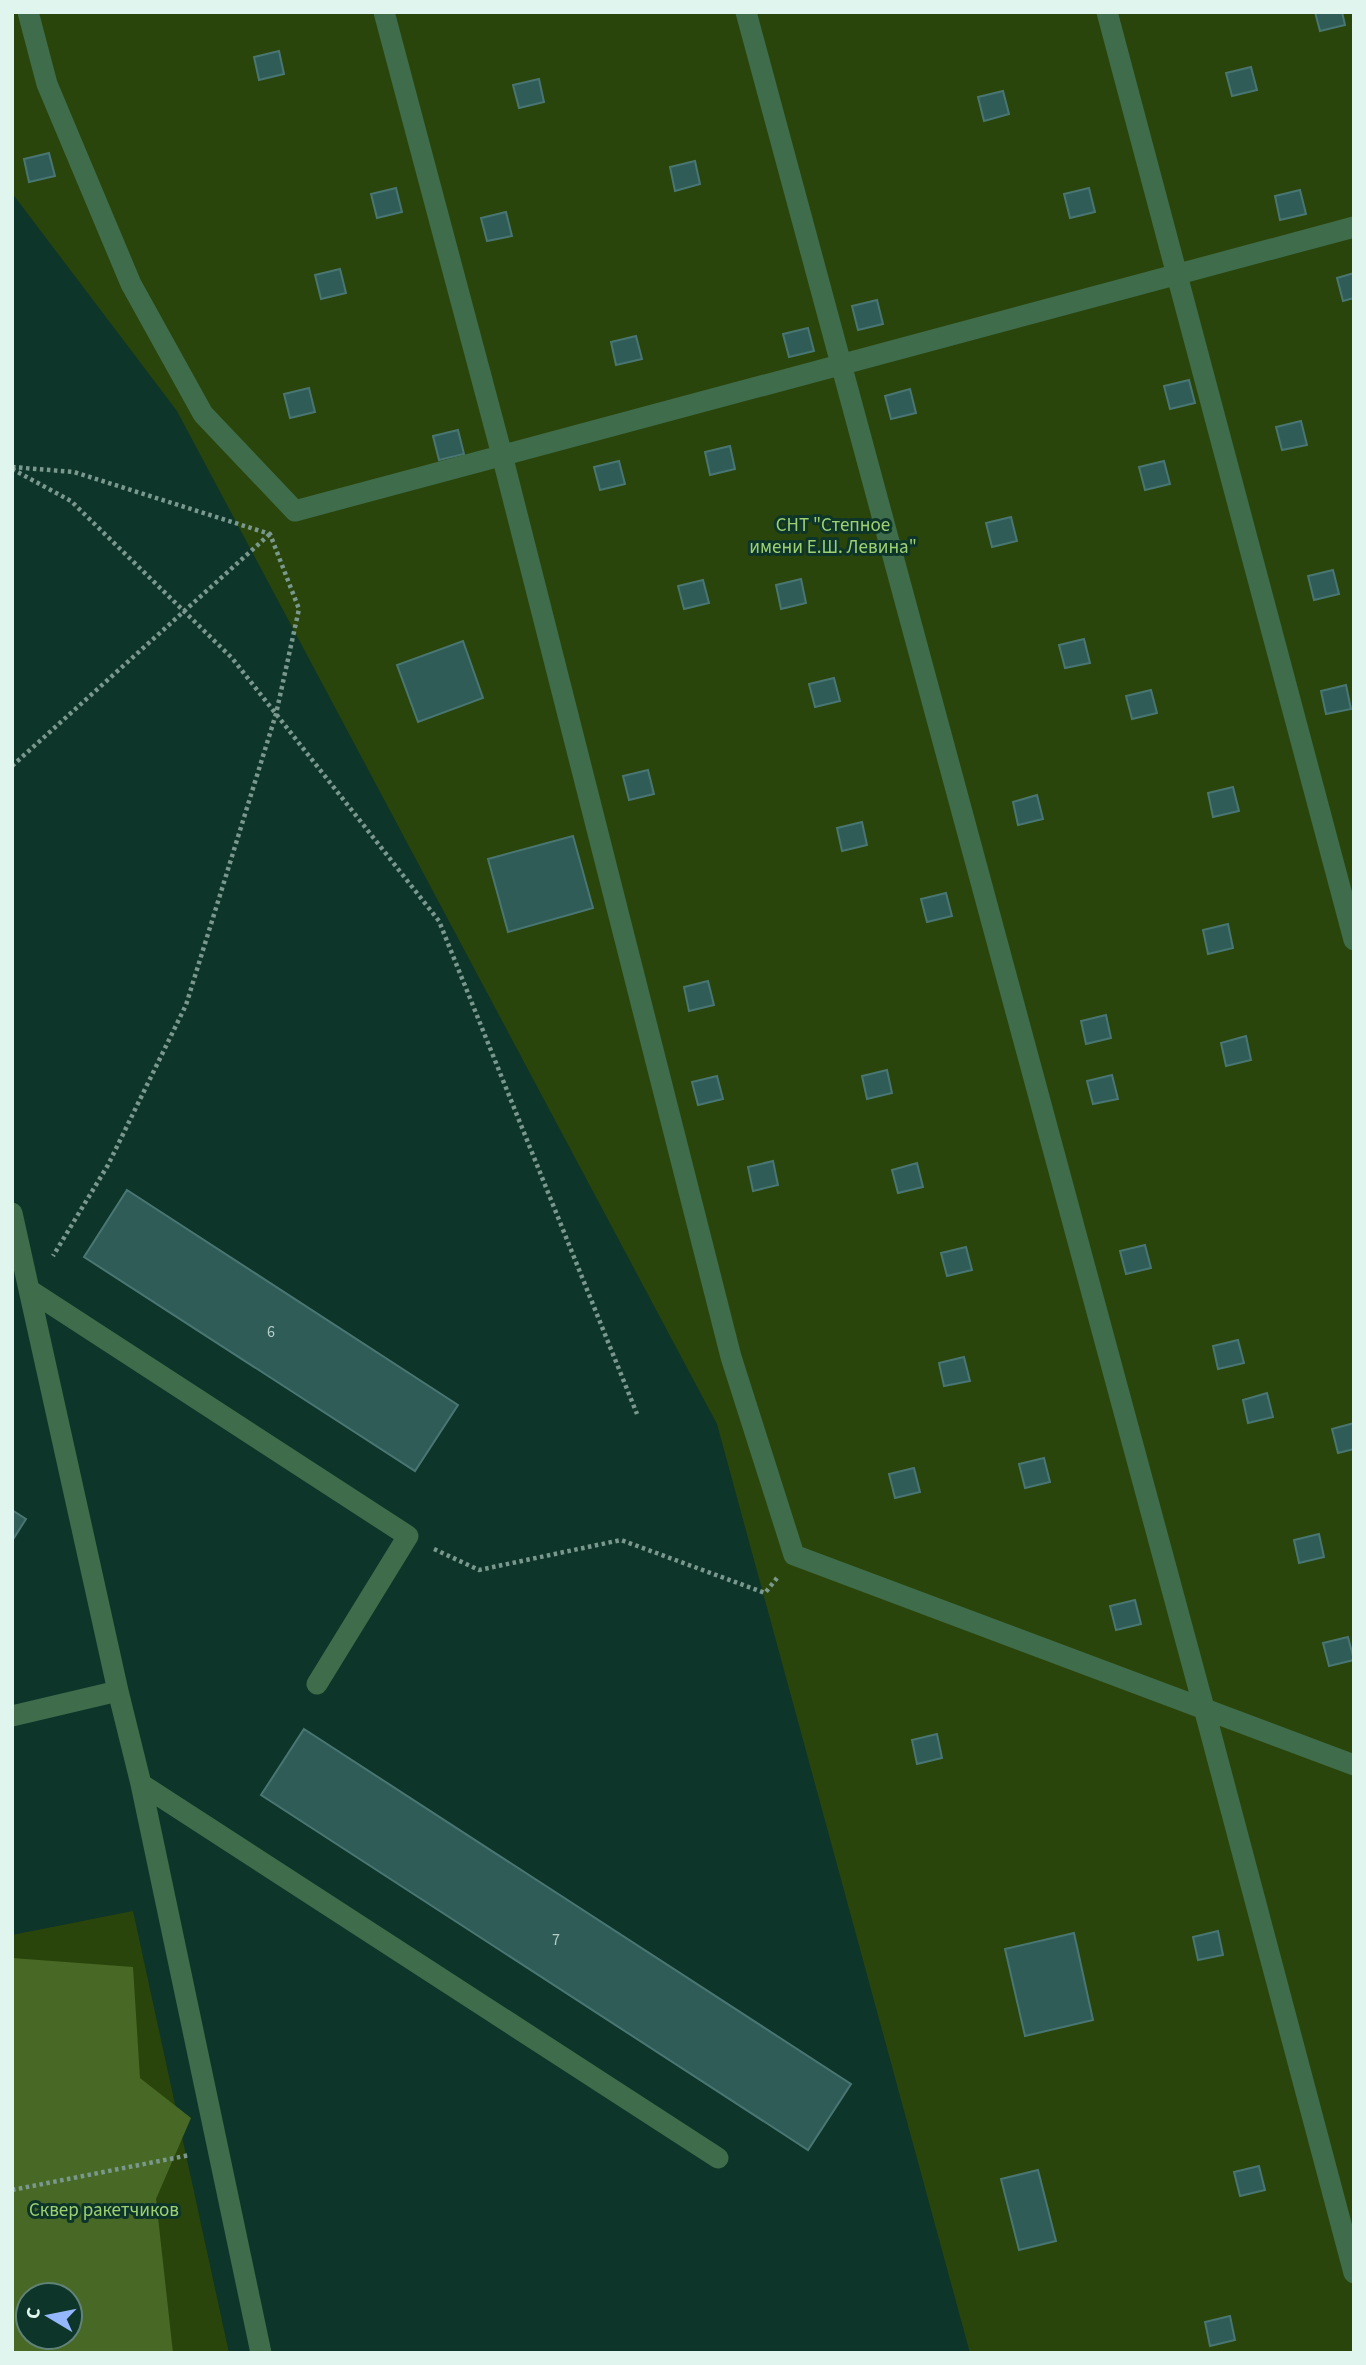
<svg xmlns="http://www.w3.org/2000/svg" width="1366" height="2365" font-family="'Source Sans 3',sans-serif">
<rect width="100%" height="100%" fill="#0d3529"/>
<path fill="#2a450b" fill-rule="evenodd" d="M12,12H1354V2353H970L717,1424L177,411L12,193Z
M133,1911L229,2353H12V1935ZM28,2295H70V2337H28Z"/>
<path fill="#476925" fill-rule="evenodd" d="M12,1958L133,1967L140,2078L191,2118L156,2199L173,2353H12ZM28,2295H70V2337H28Z"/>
<path fill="#305c58" stroke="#497672" stroke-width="2" d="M1315,12H1342L1345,25L1320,31Z
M279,51L284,74L259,80L254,57Z
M1251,67L1257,90L1232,96L1226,73Z
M539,79L544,102L519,108L513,85Z
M1003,91L1009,114L984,121L978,97Z
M49,153L55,176L29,182L24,159Z
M695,161L700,184L675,191L670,167Z
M396,188L402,212L377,218L371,194Z
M1089,188L1095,212L1070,218L1064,194Z
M1300,190L1306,214L1280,220L1275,196Z
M506,212L512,236L487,241L481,218Z
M340,269L346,293L321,299L315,275Z
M1354,273V298L1343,301L1337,278Z
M877,300L883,324L858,330L852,306Z
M808,328L814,351L789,357L783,334Z
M636,336L642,359L616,365L611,342Z
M1189,380L1195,403L1170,409L1164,386Z
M309,388L315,412L290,418L284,394Z
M910,389L916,413L891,419L885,396Z
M1301,421L1307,445L1282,450L1276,427Z
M458,430L464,454L439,460L433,436Z
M730,446L735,469L710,475L705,452Z
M619,461L625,484L600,490L594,467Z
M1164,461L1170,484L1145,490L1139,467Z
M1011,517L1017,541L992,547L986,523Z
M1333,570L1339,594L1314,600L1308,576Z
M801,579L806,603L781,609L776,585Z
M703,580L709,603L684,609L678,586Z
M1084,639L1090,663L1065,668L1059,645Z
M463,641L483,698L418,722L397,665Z
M834,678L840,701L815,707L809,684Z
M1346,685L1351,709L1326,714L1321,691Z
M1151,690L1157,713L1132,719L1126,696Z
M648,770L654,794L629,800L623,776Z
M1233,787L1239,811L1213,817L1208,793Z
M1037,795L1043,819L1018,825L1013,802Z
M862,822L867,845L842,851L837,828Z
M573,836L593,908L508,932L488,859Z
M946,893L952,916L927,922L921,899Z
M1228,924L1233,948L1208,954L1203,930Z
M708,981L714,1005L689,1011L684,987Z
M1106,1015L1111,1038L1086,1044L1081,1021Z
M1246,1036L1251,1060L1226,1066L1221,1043Z
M887,1070L892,1093L867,1099L862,1076Z
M1112,1075L1118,1099L1093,1104L1087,1081Z
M717,1076L723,1099L698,1105L692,1082Z
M773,1161L778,1185L753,1191L748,1167Z
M917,1163L923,1187L898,1193L892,1170Z
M127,1190L458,1405L415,1471L84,1257Z
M1145,1245L1151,1268L1126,1274L1120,1251Z
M966,1247L972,1270L947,1276L941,1253Z
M1238,1340L1244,1363L1218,1369L1213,1346Z
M964,1357L970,1381L944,1386L939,1363Z
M1267,1393L1273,1417L1248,1423L1243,1400Z
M1354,1423V1449L1338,1453L1332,1429Z
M1044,1458L1050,1482L1025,1488L1019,1464Z
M914,1468L920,1492L895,1498L889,1474Z
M12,1510L26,1519L12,1541Z
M1319,1534L1324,1557L1299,1563L1294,1540Z
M1135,1600L1141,1624L1116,1630L1110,1606Z
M1348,1637L1354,1660L1329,1666L1323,1643Z
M304,1729L851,2084L808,2150L261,1795Z
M937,1734L942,1758L917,1764L912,1740Z
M1218,1931L1223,1955L1198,1960L1193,1937Z
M1074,1933L1093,2020L1025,2036L1005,1949Z
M1259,2166L1265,2190L1240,2196L1234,2172Z
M1038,2170L1056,2241L1019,2250L1001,2179Z
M1230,2316L1235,2340L1210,2346L1205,2322Z"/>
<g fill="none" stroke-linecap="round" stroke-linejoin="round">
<path stroke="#7a988e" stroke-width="4.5" stroke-dasharray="3.5 3.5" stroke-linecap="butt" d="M12,467L74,472L270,534L299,609L276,714L186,1005L108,1165L53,1256
M12,469L71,501L232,658L439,921L637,1414
M12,766L271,533
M434,1549L479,1570L621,1540L765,1593L777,1578
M12,2190L190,2155"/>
<path stroke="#3f6c4a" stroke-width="21" d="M28,12L47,84L131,284L203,414L295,511L1354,227
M384,12L502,455L731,1357L794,1555L1354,1765
M746,12L1204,1708L1354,2273
M1107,12L1354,940
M12,1213L118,1691L141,1784L261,2353
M31,1291L408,1536L317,1684
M12,1716L118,1691
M141,1784L718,2158"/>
</g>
<g text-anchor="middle" stroke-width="6" stroke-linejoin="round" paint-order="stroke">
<g font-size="16" fill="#b4cfc8">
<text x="271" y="1337">6</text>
<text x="556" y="1945">7</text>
</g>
<g font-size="19" fill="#9ed072" stroke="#0d3529">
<text x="833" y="531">СНТ "Степное<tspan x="833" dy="22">имени Е.Ш. Левина"</tspan></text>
<text x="104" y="2216">Сквер ракетчиков</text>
</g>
</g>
<rect width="1366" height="2365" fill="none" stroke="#e0f5ed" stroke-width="28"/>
<g transform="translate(49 2316) rotate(280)"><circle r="33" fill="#0d3529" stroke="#618277" stroke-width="2"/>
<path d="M0-5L12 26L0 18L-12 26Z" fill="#94b7fd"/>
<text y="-10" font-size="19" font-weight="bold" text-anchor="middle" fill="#e0f5ed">С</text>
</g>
</svg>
